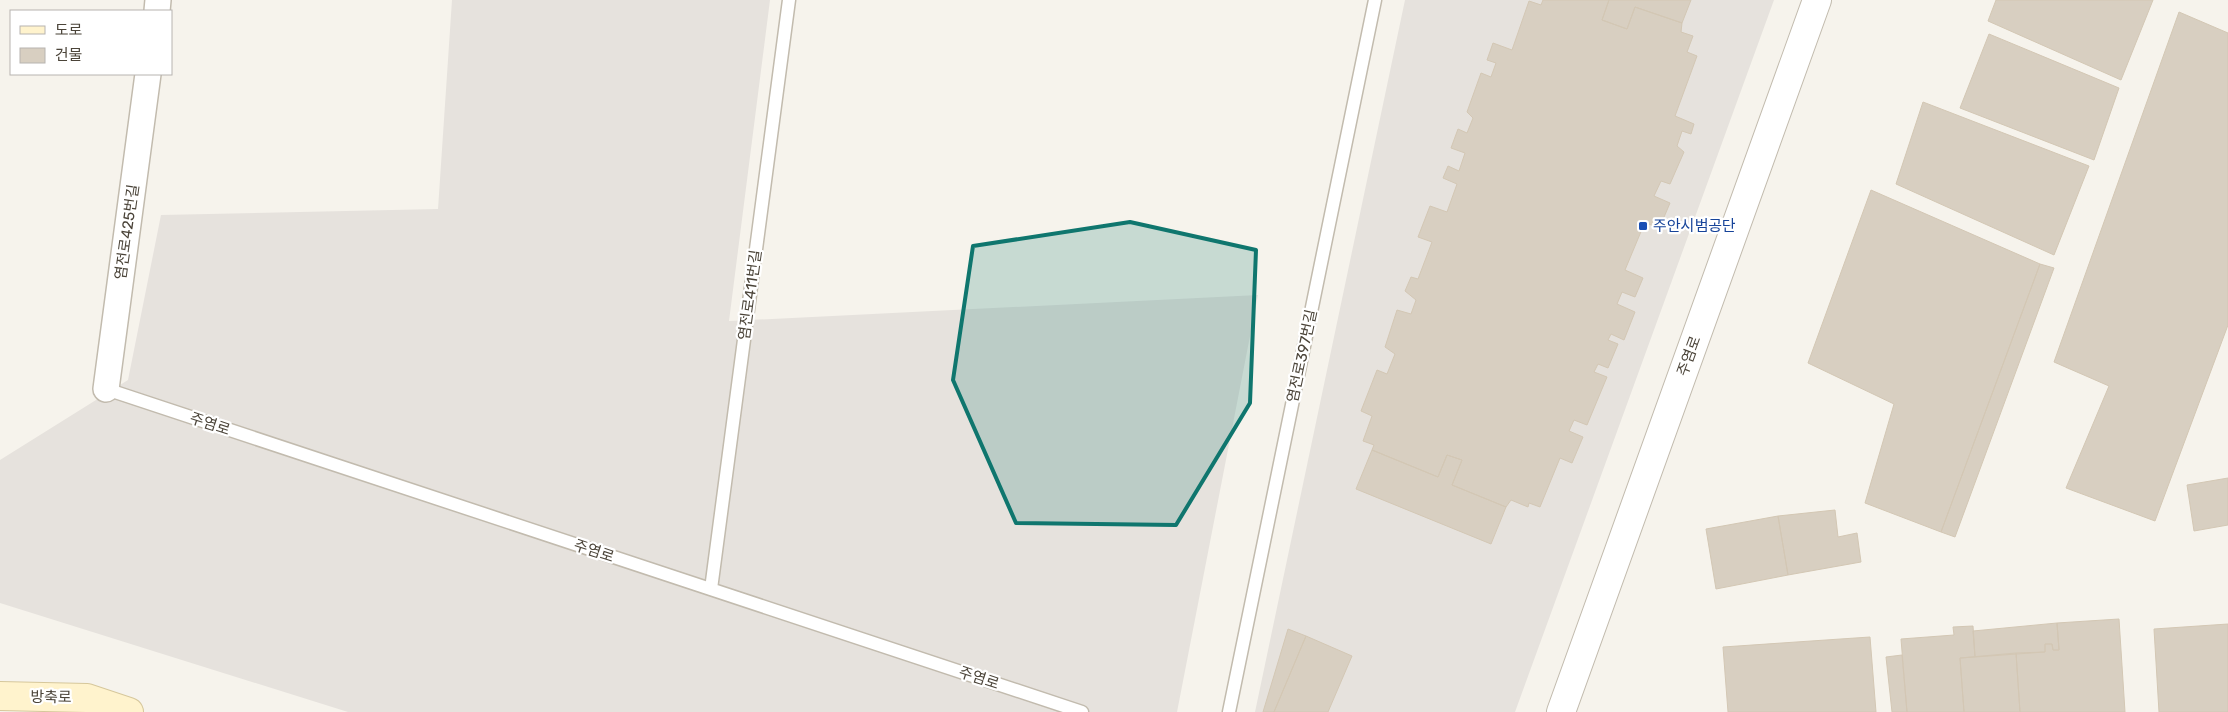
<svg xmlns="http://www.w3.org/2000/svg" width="2228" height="712" font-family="Rubik,'Noto Sans KR',sans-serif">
<rect width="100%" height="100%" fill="#f6f3ec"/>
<path fill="#e6e2dd" d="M452,0H770L729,321L1258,295L1177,712H348L0,603V460L128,380L161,215L438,209Z
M1405,0H1774L1515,712H1255Z"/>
<path fill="#d8cfc1" stroke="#d3c7b4" d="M1543,0H1609L1602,20L1627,29L1635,7L1682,23L1681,32L1693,36L1687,52L1697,56L1675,116L1694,124L1691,134L1682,131L1677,146L1684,152L1670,184L1661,181L1654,196L1670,203L1659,229L1645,222L1625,270L1643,278L1635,297L1622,292L1617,304L1635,312L1624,340L1611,334L1608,340L1618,344L1608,368L1598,364L1594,372L1607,377L1587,425L1574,420L1569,431L1583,437L1572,463L1560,458L1540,507L1529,503L1528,507L1511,500L1506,507L1452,485L1462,460L1447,455L1438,477L1372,450L1374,445L1363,441L1372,416L1361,411L1377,370L1387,374L1395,354L1385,347L1397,310L1411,314L1416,300L1405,291L1411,277L1418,279L1432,242L1418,237L1430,206L1447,212L1457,184L1443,178L1448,166L1459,171L1465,153L1451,148L1458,129L1467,133L1473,118L1467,112L1481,73L1491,77L1496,63L1487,60L1493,43L1512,50L1529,1L1541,5Z
M1609,0H1691L1682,23L1635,7L1627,29L1602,20Z
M1996,0H2153L2121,80L1988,21Z
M2179,12L2228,33V325L2155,521L2066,488L2109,386L2054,362Z
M1989,34L2119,88L2094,160L1960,108Z
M1923,102L2089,166L2054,255L1896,184Z
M1871,190L2040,264L1941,532L1865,503L1894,404L1808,363Z
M2040,264L2054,268L1955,537L1941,532Z
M1372,450L1438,477L1447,455L1462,460L1452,485L1506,507L1491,544L1356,489Z
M2228,478V525L2194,531L2187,485Z
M1835,510L1838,537L1857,533L1861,562L1788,575L1778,516Z
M1778,516L1788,575L1716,589L1706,529Z
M2119,619L2125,712H2020L2016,653L2045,652V644H2052L2053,650H2059L2057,623Z
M2057,623L2059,650H2053L2052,644H2045V652L1975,657L1973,631Z
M2228,624V712H2159L2154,629Z
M1973,626L1975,657L1960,658L1964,712H1907L1901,639L1954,635L1953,627Z
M1288,629L1306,636L1274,712H1263Z
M1306,636L1352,656L1328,712H1274Z
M1870,637L1876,712H1728L1723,647Z
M2016,653L2020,712H1964L1960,658Z
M1902,655L1907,712H1892L1886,657Z"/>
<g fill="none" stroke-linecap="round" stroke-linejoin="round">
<g stroke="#c2bbae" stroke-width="15">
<path id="service" d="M106,389L1082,712
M711,589L789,0
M1229,712L1375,0"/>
</g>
<g stroke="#c2bbae" stroke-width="28">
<path id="minor" d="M157,11L158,0
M106,389L148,74"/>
</g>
<g stroke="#c2bbae" stroke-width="30">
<path id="tertiary" d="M1561,712L1817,0"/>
</g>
<g stroke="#d6c79b" stroke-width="30">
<path id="secondary" d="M0,696L87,698L129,712"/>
</g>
<use href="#service" stroke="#fff" stroke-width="12"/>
<use href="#minor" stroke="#fff" stroke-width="25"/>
<use href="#tertiary" stroke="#fff" stroke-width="28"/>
<use href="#secondary" stroke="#fff3cd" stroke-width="28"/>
</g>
<path fill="#0f766e" fill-opacity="0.2" stroke="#0f766e" stroke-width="4" stroke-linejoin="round" d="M1130,222L1256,250L1250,403L1176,525L1016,523L953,380L973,246Z"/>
<rect fill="#1a4fb4" stroke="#fff" stroke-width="2" x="1638" y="221" width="10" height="10" rx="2.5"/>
<g text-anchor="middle" stroke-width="4.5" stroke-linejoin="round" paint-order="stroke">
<g font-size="15" fill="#164399" stroke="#fff" text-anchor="start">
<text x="1653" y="231">주안시범공단</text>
</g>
<g font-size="15" fill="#4b4439" stroke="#fff">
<text transform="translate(127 232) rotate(-82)" y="5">염전로425번길</text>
<text transform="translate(750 295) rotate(-82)" y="5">염전로411번길</text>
<text transform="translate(1302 356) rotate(-78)" y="5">염전로397번길</text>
<text transform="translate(1689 356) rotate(-70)" y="5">주염로</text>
<text transform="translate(210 424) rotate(18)" y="5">주염로</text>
<text transform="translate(594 551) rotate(18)" y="5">주염로</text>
<text transform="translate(979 678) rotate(18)" y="5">주염로</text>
<text transform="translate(51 697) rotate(1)" y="5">방축로</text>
</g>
</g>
<rect x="10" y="10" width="162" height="65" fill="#ffffff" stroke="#b7b4b0"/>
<rect x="20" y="26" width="25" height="8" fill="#fff3cd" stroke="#b7b4b0"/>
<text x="55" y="35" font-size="15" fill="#4b4439">도로</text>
<rect x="20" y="48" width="25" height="15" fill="#d8cfc1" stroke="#b7b4b0"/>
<text x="55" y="60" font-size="15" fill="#4b4439">건물</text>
</svg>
